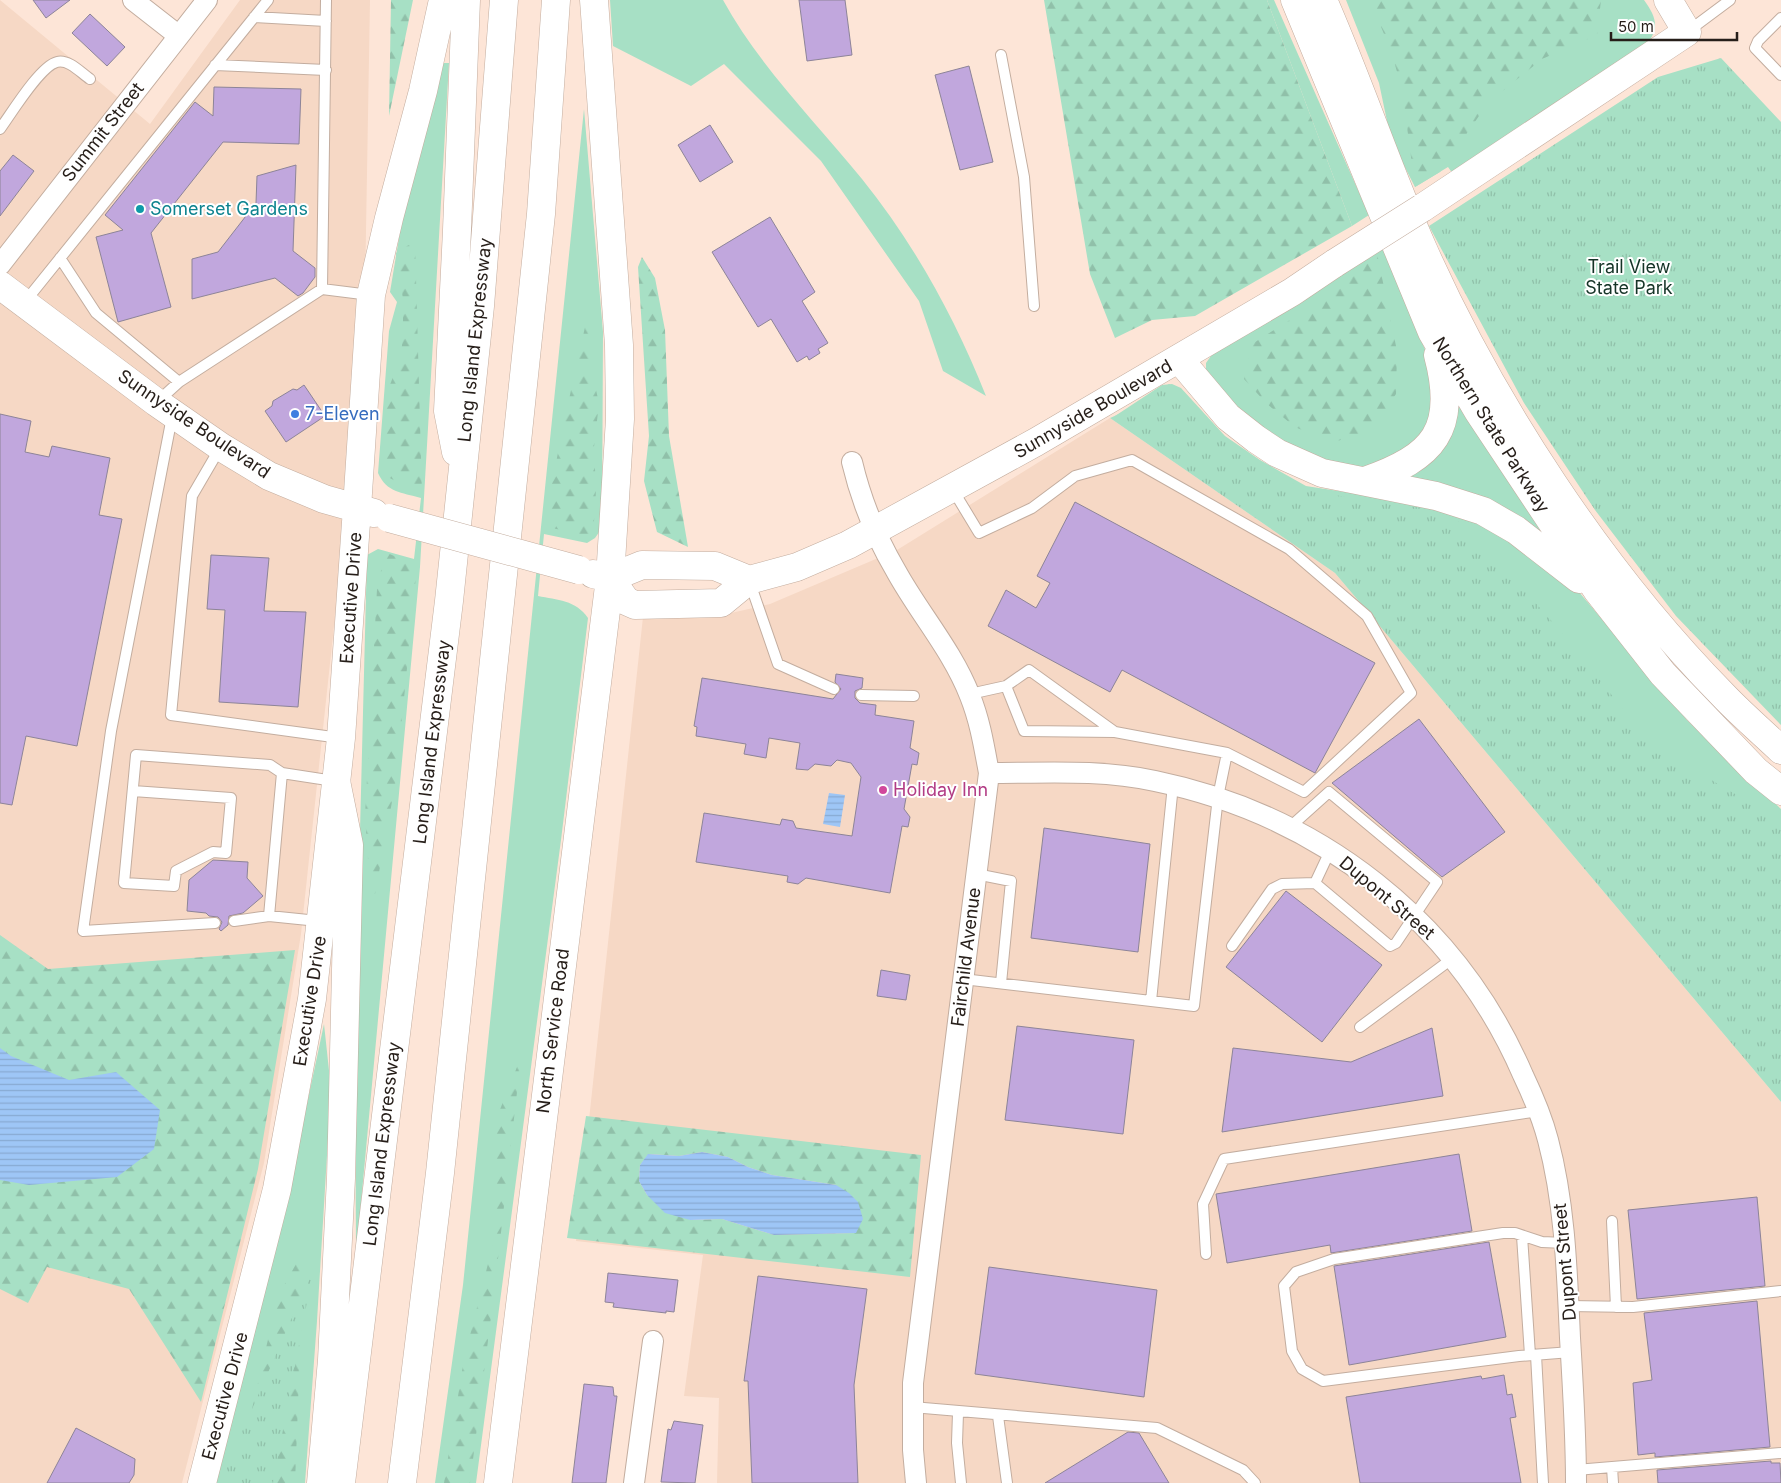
<svg xmlns="http://www.w3.org/2000/svg" width="1781" height="1483" font-family="Inter,sans-serif">
<defs>
<pattern id="forest-firs" width="22" height="20" patternUnits="userSpaceOnUse" patternTransform="scale(1.25)"><rect width="22" height="20" fill="#a7e0c5"/><path d="M5 1l3.5 6h-7zM16 11l3.5 6h-7z" fill="#90c0a9"/></pattern>
<pattern id="park-tufts" width="24" height="20" patternUnits="userSpaceOnUse" patternTransform="scale(1.25)"><rect width="24" height="20" fill="#a7e0c5"/><path d="M3 7l-1-3M5 7V3M7 7l1-3M15 17l-1-3M17 17v-4M19 17l1-3" fill="none" stroke="#90c0a9"/></pattern>
<pattern id="water-rules" width="6" height="5" patternUnits="userSpaceOnUse" patternTransform="scale(1.25)"><rect width="6" height="5" fill="#9ec6f6"/><path d="M0 2.5h6" fill="none" stroke="#88aad2"/></pattern>
</defs>
<rect width="100%" height="100%" fill="#fde5d7"/>
<path fill="#f6d8c5" d="M0,0L150,124L240,0H370L365,289L340,570L301,934L264,1163L182,1483H0Z
M1110,418L1335,573L1781,1102V1483H717L719,1398L684,1396L703,1255L576,1241L643,617L718,616L770,604L897,550Z"/>
<path fill="#a7e0c5" d="M610,0H723C759,66 815,121 862,179C915,245 955,318 986,396L943,371L919,301L821,161L724,64L691,86L613,46Z
M1267,0H1274L1369,215L1352,226Z
M1346,0H1644C1656,17 1660,27 1647,44L1453,174L1448,167L1415,187L1391,140L1379,83Z
M443,63H449L420,567L356,1257L355,1028L367,555L378,549L414,559L421,498C401,492 387,493 378,473L389,331L397,302L390,292L401,226Z
M584,109L603,332L602,528L595,538L587,543L544,534L538,596C557,600 576,600 588,618L561,840L476,1483H435L463,1285Z
M1386,247L1402,282L1417,332L1438,377L1440,416L1388,467L1350,468L1312,458L1255,427L1206,374V363L1213,353Z
M1172,384L1181,388L1225,436L1260,460L1306,486L1403,501L1504,528L1579,592L1687,720L1781,809V837L1347,509L1261,474L1141,412L1115,416L1162,385Z
M1457,405L1463,409L1545,529L1543,541L1409,484L1406,474Z
M324,1024L331,1089L317,1321L305,1483H215L304,1118Z"/>
<path fill="url(#forest-firs)" fill-rule="evenodd" d="M391,0H413L389,116Z
M1044,0H1267L1352,226L1195,316L1152,320L1115,338L1090,274Z
M1370,0H1601L1597,35L1542,59L1488,103L1440,172L1415,187L1402,89L1391,51Z
M415,241L422,495L386,476V395L400,359L403,338V299L396,253Z
M1377,253L1397,351L1396,394L1372,429L1332,443L1295,427L1267,404L1244,379L1252,344L1342,287L1345,272Z
M642,257L655,278L665,330L669,436L688,547L657,532L644,481L649,436L638,267Z
M587,318L593,377L599,403L594,447L596,490L593,537L552,528L546,514L564,422Z
M385,552L417,566L396,780L375,894L370,888L365,816L377,589Z
M0,935L48,969L295,950L258,1169L201,1402L129,1289L47,1267L28,1303L0,1289Z
M521,1057L495,1285L470,1483H444L464,1359L492,1248L495,1122Z
M586,1116L921,1155L910,1277L567,1238ZM702,1152L728,1157L748,1167L772,1175L836,1185L855,1233L774,1235L722,1219L690,1220L647,1195L639,1181L640,1165L649,1154L679,1156Z
M304,1250L295,1483H235L278,1296Z"/>
<path fill="url(#park-tufts)" d="M1721,58L1781,122V725L1676,616L1595,510L1524,403L1429,226L1658,77Z
M1169,384L1179,389L1219,434L1247,459L1276,477L1306,489L1355,499L1423,508L1462,523L1503,566L1570,642L1629,717L1691,768L1781,821V1102L1335,573L1110,418L1128,410Z
M313,1270L273,1483H223L227,1466Z"/>
<path fill="url(#water-rules)" d="M829,793L845,795L840,827L823,824Z
M0,1048L11,1056L69,1080L116,1072L160,1110L154,1149L117,1177L29,1185L0,1180Z
M702,1152L728,1157L748,1167L772,1175L836,1185L849,1193L858,1202L863,1219L856,1233L774,1235L722,1219L690,1220L665,1213L647,1195L639,1181L640,1165L648,1154L679,1156Z"/>
<path fill="#c1a7dd" stroke="#8d8498" d="M33,0H70L46,18Z
M799,0H845L852,55L807,61Z
M90,14L125,47L107,66L72,33Z
M969,66L993,162L960,170L935,75Z
M214,87L301,89L299,144L223,142L151,233L171,307L118,322L96,237L123,230L105,215L195,102L213,116Z
M710,125L733,162L700,182L678,145Z
M13,155L34,171L0,216V171Z
M296,165L293,251L315,268V277L303,293L298,296L275,278L192,299V259L218,252L256,203L257,176Z
M770,217L815,292L802,301L828,343L818,349L820,353L809,360L807,356L797,362L771,319L758,327L712,252Z
M304,385L325,416L286,442L265,411L272,406L273,401L293,389L297,390Z
M0,414L31,421L25,452L49,457L52,446L110,458L99,515L122,519L77,746L26,736L12,805L0,803Z
M1075,502L1375,663L1315,773L1122,670L1110,692L988,626L1006,590L1036,608L1050,583L1037,576Z
M211,555L269,558L264,611L306,612L298,707L219,702L225,610L207,609Z
M836,674L863,678L862,688L855,691V698L860,703L876,705L875,715L914,721L910,748L919,753L917,765L912,764L904,809L910,817L908,827L902,826L890,893L806,878L798,884L787,882L788,876L696,862L704,813L780,825L782,819L793,821L796,828L852,836L861,777L851,763L837,760L831,766L815,764L808,770L796,769L800,743L769,738L766,758L744,754L746,744L696,736L697,727L694,726L702,678L833,699L841,689L835,682Z
M1419,719L1505,832L1442,877L1332,783Z
M1044,828L1150,844L1138,952L1031,938Z
M213,860L248,862L247,878L263,896L243,913L229,916L228,925L221,931L219,929L222,922L218,917L209,916L206,913L187,911L189,880Z
M1286,891L1382,965L1322,1042L1226,967Z
M881,970L910,975L906,1000L877,996Z
M1017,1026L1134,1040L1123,1134L1005,1120Z
M1432,1028L1443,1096L1222,1132L1233,1048L1351,1062Z
M1459,1154L1472,1231L1331,1253L1330,1245L1227,1263L1216,1194Z
M1757,1197L1765,1286L1637,1299L1628,1210Z
M1489,1242L1506,1337L1349,1365L1334,1266Z
M989,1267L1157,1290L1144,1397L975,1374Z
M608,1273L678,1280L674,1312L666,1311V1313L613,1307L614,1303L605,1302Z
M758,1276L867,1289L854,1385L858,1483H752L748,1381H744Z
M1757,1301L1770,1447L1655,1457V1453L1638,1455L1633,1383L1652,1380L1644,1313Z
M1504,1375L1507,1395L1512,1394L1516,1417L1510,1418L1521,1483H1360L1346,1397L1481,1376L1482,1379Z
M584,1384L613,1387L614,1396H617L606,1483H572Z
M674,1421L703,1425L695,1483L661,1482L668,1429L671,1430Z
M76,1428L135,1459L134,1475L129,1483H47Z
M1128,1432L1139,1433L1169,1483H1045Z
M1771,1461V1463H1780L1781,1483H1658L1657,1470Z"/>
<g fill="none" stroke-linecap="round" stroke-linejoin="round">
<g stroke="#c3ad9f" stroke-width="12">
<path id="lane" d="M254,17L326,21
M1781,18L1758,41L1755,48L1781,75
M1687,32L1730,0
M1001,55L1024,177L1034,306
M215,65L326,70
M0,129C11,114 40,66 57,62C69,59 81,73 90,79
M60,258L96,313L179,382
M322,289L326,0
M24,303L268,0
M157,402L179,382L322,289L370,295
M172,417L111,731L83,931L215,923
M220,448L192,496L171,715L340,738
M953,490L979,533L1032,508L1075,476L1132,460L1289,549L1367,616L1411,693L1304,792L1227,753
M750,583L778,664L834,689
M1006,686L1024,731L1115,732
M861,695L914,696
M133,791L231,798L226,853L213,852L176,871L174,886L124,883L136,755L270,765L282,773
M1290,827L1329,792L1437,882L1396,943L1390,946L1315,883L1330,851
M976,874L1011,881L1001,983
M269,916L282,773L334,781
M234,921L269,916L318,921
M1232,946L1272,889L1282,884L1315,883
M963,979L1194,1006L1218,797L1227,753L1115,732L1029,670L1006,686L970,694
M1151,1001L1173,785
M1360,1027L1453,958
M1612,1221L1616,1307
M1522,1236L1530,1355
M1565,1243L1542,1242L1515,1233H1503L1334,1259L1296,1272L1284,1286L1292,1351L1302,1369L1323,1381L1519,1356L1571,1352
M1206,1254L1203,1204L1224,1159L1539,1111
M1569,1306L1633,1307L1781,1291
M1536,1355L1543,1483
M912,1407L1157,1428L1243,1470L1255,1483
M958,1413L957,1443L961,1483
M998,1416L1007,1483
M1612,1467L1613,1483
M1576,1470L1781,1453"/>
</g>
<g stroke="#c3ad9f" stroke-width="22">
<path id="street" d="M133,0L179,36
M0,265L207,0
M852,462C861,500 876,537 896,571C919,613 952,650 970,696C980,721 984,746 989,773L913,1383V1450L916,1483
M989,773C1044,773 1101,769 1155,781C1319,815 1456,920 1523,1075C1533,1096 1542,1117 1548,1140C1565,1204 1567,1271 1570,1338C1573,1386 1576,1435 1576,1483
M634,1483L653,1341"/>
</g>
<g stroke="#c3ad9f" stroke-width="29">
<path id="secondary" d="M1422,208L1687,32L1668,0
M0,285L156,402L221,447L269,476L324,499L374,513
M593,574L610,578L642,565L715,566L749,580
M610,578L626,601L635,605L721,603L749,580L797,567L848,545L1036,442L1292,292L1335,263
M202,1483L277,1189L312,999L341,738L357,508
M498,1483L610,578"/>
</g>
<g stroke="#c3ad9f" stroke-width="29">
<path id="highway" d="M594,0L619,345L620,419L610,578
M1295,0L1432,332L1478,411L1597,590L1663,674L1756,771L1781,791
M1323,0C1359,82 1387,167 1423,249C1493,406 1602,572 1723,695C1741,714 1762,732 1781,750
M1179,359L1228,417L1256,439L1277,453L1322,473L1436,496L1483,511L1516,530L1579,579
M456,452L448,411L457,230L466,0
M1365,481C1434,457 1458,430 1438,355
M357,508L371,295L389,218L423,91L443,0
M321,1483L332,1360L341,1178L349,845L336,781
M341,1483L449,601L480,306L504,0
M402,1483L440,1173L541,214L556,0"/>
</g>
<use href="#lane" stroke="#fff" stroke-width="10"/>
<use href="#street" stroke="#fff" stroke-width="20"/>
<use href="#secondary" stroke="#fff" stroke-width="28"/>
<use href="#highway" stroke="#fff" stroke-width="28"/>
<g stroke="#c3ad9f" stroke-width="29" stroke-linecap="butt">
<path id="secondary-bridge" d="M1335,263L1422,208
M389,518L579,570"/>
</g>
<use href="#secondary-bridge" stroke="#fff" stroke-width="28"/>
</g>
<circle fill="#0f9aa8" stroke="#fff" stroke-width="2" cx="140" cy="209" r="5"/>
<circle fill="#3f7fe0" stroke="#fff" stroke-width="2" cx="295" cy="414" r="5"/>
<circle fill="#d1479c" stroke="#fff" stroke-width="2" cx="883" cy="790" r="5"/>
<g text-anchor="middle" stroke-width="4" stroke-linejoin="round" paint-order="stroke">
<g font-size="18" fill="#261e19" stroke="#fff">
<text transform="translate(103 132) rotate(-52)" y="6">Summit Street</text>
<text transform="translate(475 340) rotate(-84)" y="6">Long Island Expressway</text>
<text transform="translate(1093 409) rotate(-30)" y="6">Sunnyside Boulevard</text>
<text transform="translate(194 424) rotate(34)" y="6">Sunnyside Boulevard</text>
<text transform="translate(1491 425) rotate(58)" y="6">Northern State Parkway</text>
<text transform="translate(351 598) rotate(-86)" y="6">Executive Drive</text>
<text transform="translate(432 742) rotate(-83)" y="6">Long Island Expressway</text>
<text transform="translate(1387 898) rotate(40)" y="6">Dupont Street</text>
<text transform="translate(966 957) rotate(-83)" y="6">Fairchild Avenue</text>
<text transform="translate(310 1001) rotate(-81)" y="6">Executive Drive</text>
<text transform="translate(553 1031) rotate(-83)" y="6">North Service Road</text>
<text transform="translate(382 1144) rotate(-83)" y="6">Long Island Expressway</text>
<text transform="translate(1565 1262) rotate(-95)" y="6">Dupont Street</text>
<text transform="translate(225 1396) rotate(-75)" y="6">Executive Drive</text>
</g>
<g font-size="18" fill="#0d838f" stroke="#fff" text-anchor="start">
<text x="150" y="215">Somerset Gardens</text>
</g>
<g font-size="18" fill="#153427" stroke="#fff">
<text x="1629" y="273">Trail View<tspan x="1629" dy="21">State Park</tspan></text>
</g>
<g font-size="18" fill="#366cbe" stroke="#fff" text-anchor="start">
<text x="305" y="420">7-Eleven</text>
</g>
<g font-size="18" fill="#b23c85" stroke="#fff" text-anchor="start">
<text x="893" y="796">Holiday Inn</text>
</g>
</g>
<path d="M1611 32v8h126v-8" fill="none" stroke="#261e19" stroke-width="2.5"/>
<text x="1618" y="32" font-size="15" fill="#261e19" stroke="#ffffff" stroke-width="4" paint-order="stroke">50 m</text>
</svg>
